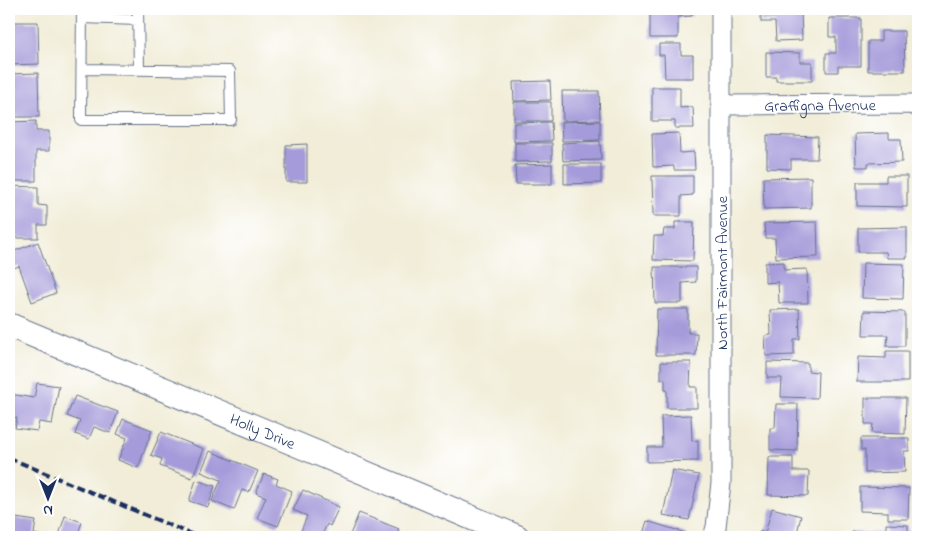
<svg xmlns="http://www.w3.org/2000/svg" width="927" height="546" font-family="'Indie Flower',sans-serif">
<rect width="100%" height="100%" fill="#fff"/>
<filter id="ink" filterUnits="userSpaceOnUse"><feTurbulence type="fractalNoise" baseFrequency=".02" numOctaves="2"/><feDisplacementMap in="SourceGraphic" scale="10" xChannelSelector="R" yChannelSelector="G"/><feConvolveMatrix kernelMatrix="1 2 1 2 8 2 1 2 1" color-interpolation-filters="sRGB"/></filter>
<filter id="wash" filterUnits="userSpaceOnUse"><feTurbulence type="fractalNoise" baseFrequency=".0096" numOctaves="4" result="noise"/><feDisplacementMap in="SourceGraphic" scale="20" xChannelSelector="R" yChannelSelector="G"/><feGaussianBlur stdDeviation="1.12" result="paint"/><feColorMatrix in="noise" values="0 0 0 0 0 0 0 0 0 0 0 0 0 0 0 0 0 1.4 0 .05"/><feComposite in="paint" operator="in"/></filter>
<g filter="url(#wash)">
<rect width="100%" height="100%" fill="#f1edd8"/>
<g id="blocks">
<path fill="#a69bda" d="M650,9H691L692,16L678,17V38H650Z
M761,9H801L802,40L776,41L775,22H761Z
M829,18H861V66H838V72H826V53H836V37H829Z
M9,22H38L39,64L9,65Z
M881,31H904L905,71H868V41H881Z
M915,40H918V73H916Z
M659,44H681V55H693V78H665L664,55H659Z
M766,52L800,53V62H812V81H776V77H766Z
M38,73L39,117H10L9,74Z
M550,81L551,100L514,101L513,82Z
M652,87H680V108L693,107L694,128H675V121H652Z
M562,91H599L600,120L563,121Z
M514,102H551V121H514Z
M36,121V131H49V151H36V181H12L11,142H9V122Z
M600,121V140L562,141L561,122Z
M551,122L552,141L514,142V123Z
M679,133L680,153L694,152L695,170H674V166L653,167L652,134Z
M889,133V139H901L902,162L868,163V167H856L855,134Z
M767,135L818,137L817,159H791V169L767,168Z
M600,141L601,160L563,161L562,143Z
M515,143H552V161L515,162Z
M307,144V182H286V145Z
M552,164V184H516L515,165Z
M564,164H601V183L564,184Z
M652,176H693V195L681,196V216H653Z
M886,176H907V207L857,206V182H886Z
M811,177V208L764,209L763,178Z
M9,186L38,187V205L47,206V225H38V238H14L15,203L9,202Z
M675,222H694L693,261L653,260L654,236H663L664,229H675Z
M817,222L818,257L776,258L775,238H765L764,223Z
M907,227V258H887L886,252H858V228Z
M38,242L56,293L32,302L19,266L14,268L9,253Z
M784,262V270L807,269L808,303H779L778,282L765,283V263Z
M863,263L904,264L903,299L862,298Z
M654,267H696V282L682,283V303H655Z
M657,309H688V333H697L696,355H656Z
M799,309L800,339H794V355L766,356L765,336L771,335L770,310Z
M864,311L905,312V346H887L888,335H863Z
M886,351H908V382H857L858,357L886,358Z
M661,362H691L690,387H697V408H667V390H665V379H661Z
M767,362L808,363V371L818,372L817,398L781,397L782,378H767Z
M37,383L59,386L52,424L39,422L37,431L15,428L17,418L9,416L10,394L34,398Z
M75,396L118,412L110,433L94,427L89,439L75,434L80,421L67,416Z
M865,398H906L905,434L872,433L873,424H865Z
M776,404H798L797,451L770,450V428H775Z
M691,415L692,441L698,440V461L647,462V447H662L661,416Z
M123,419L152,430L138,468L118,460L127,438L117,434Z
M161,432L204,449L192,478L160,466L162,459L151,455Z
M861,438H909V451H904L905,472L865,473V450H861Z
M210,451L258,471L249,492L242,490L234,510L212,501L221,480L201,472Z
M769,457H793V471H809L808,496L768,495Z
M672,470L699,475L689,520L663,515Z
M264,474L278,479L276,484L292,491L278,526L257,518L266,497L256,493Z
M196,480L215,486L208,507L189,501Z
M860,487L909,488L908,519H888V512L860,511Z
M303,490L339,507L330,526L327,524L321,537H315L301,531L307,516L293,510Z
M772,508L801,516L796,537H759L760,531L765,533Z
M359,513L399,529L395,537H349Z
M65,516L82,522L77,537H65L59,535Z
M9,517L36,521L34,534L47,537H9Z
M647,521L686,533L685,537H642Z
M886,524L908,525V537H852V532L886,533Z"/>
</g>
</g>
<g filter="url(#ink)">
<use href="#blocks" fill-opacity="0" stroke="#667289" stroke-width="1"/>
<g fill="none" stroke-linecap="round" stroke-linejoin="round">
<g stroke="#667289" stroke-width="12">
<path id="service" d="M138,9L139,70
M82,18L138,20
M82,69L230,71L231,120H81L82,9"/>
</g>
<g stroke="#667289" stroke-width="21">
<g id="minor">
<path id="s1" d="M721,105L912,104L918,107"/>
<path d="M713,537L716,527L721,483V9"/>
</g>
</g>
<g stroke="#667289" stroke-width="26">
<g id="tertiary">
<path id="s2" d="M9,325L423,497L517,537"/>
</g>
</g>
<use href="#service" stroke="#fff" stroke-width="10"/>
<use href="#minor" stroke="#fff" stroke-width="19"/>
<use href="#tertiary" stroke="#fff" stroke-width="24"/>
<path stroke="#1b2f5e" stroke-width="4" stroke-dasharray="8 4" stroke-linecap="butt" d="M9,458L198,537"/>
</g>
</g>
<g text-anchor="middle" stroke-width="4" stroke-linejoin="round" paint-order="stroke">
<g font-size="16" fill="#1b2f5e" stroke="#fff">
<text dy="6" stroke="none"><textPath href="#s1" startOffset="99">Graffigna Avenue</textPath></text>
<text transform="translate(721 273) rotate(-90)" y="6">North Fairmont Avenue</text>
<text dy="6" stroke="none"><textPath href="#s2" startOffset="275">Holly Drive</textPath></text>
</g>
</g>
<rect width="927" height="546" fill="none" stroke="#fff" stroke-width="30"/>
<g transform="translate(48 498) rotate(180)" stroke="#ffffff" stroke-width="4" paint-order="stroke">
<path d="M0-4L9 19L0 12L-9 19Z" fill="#1b2f5e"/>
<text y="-8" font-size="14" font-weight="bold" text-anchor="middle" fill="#1b2f5e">N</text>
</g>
</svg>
